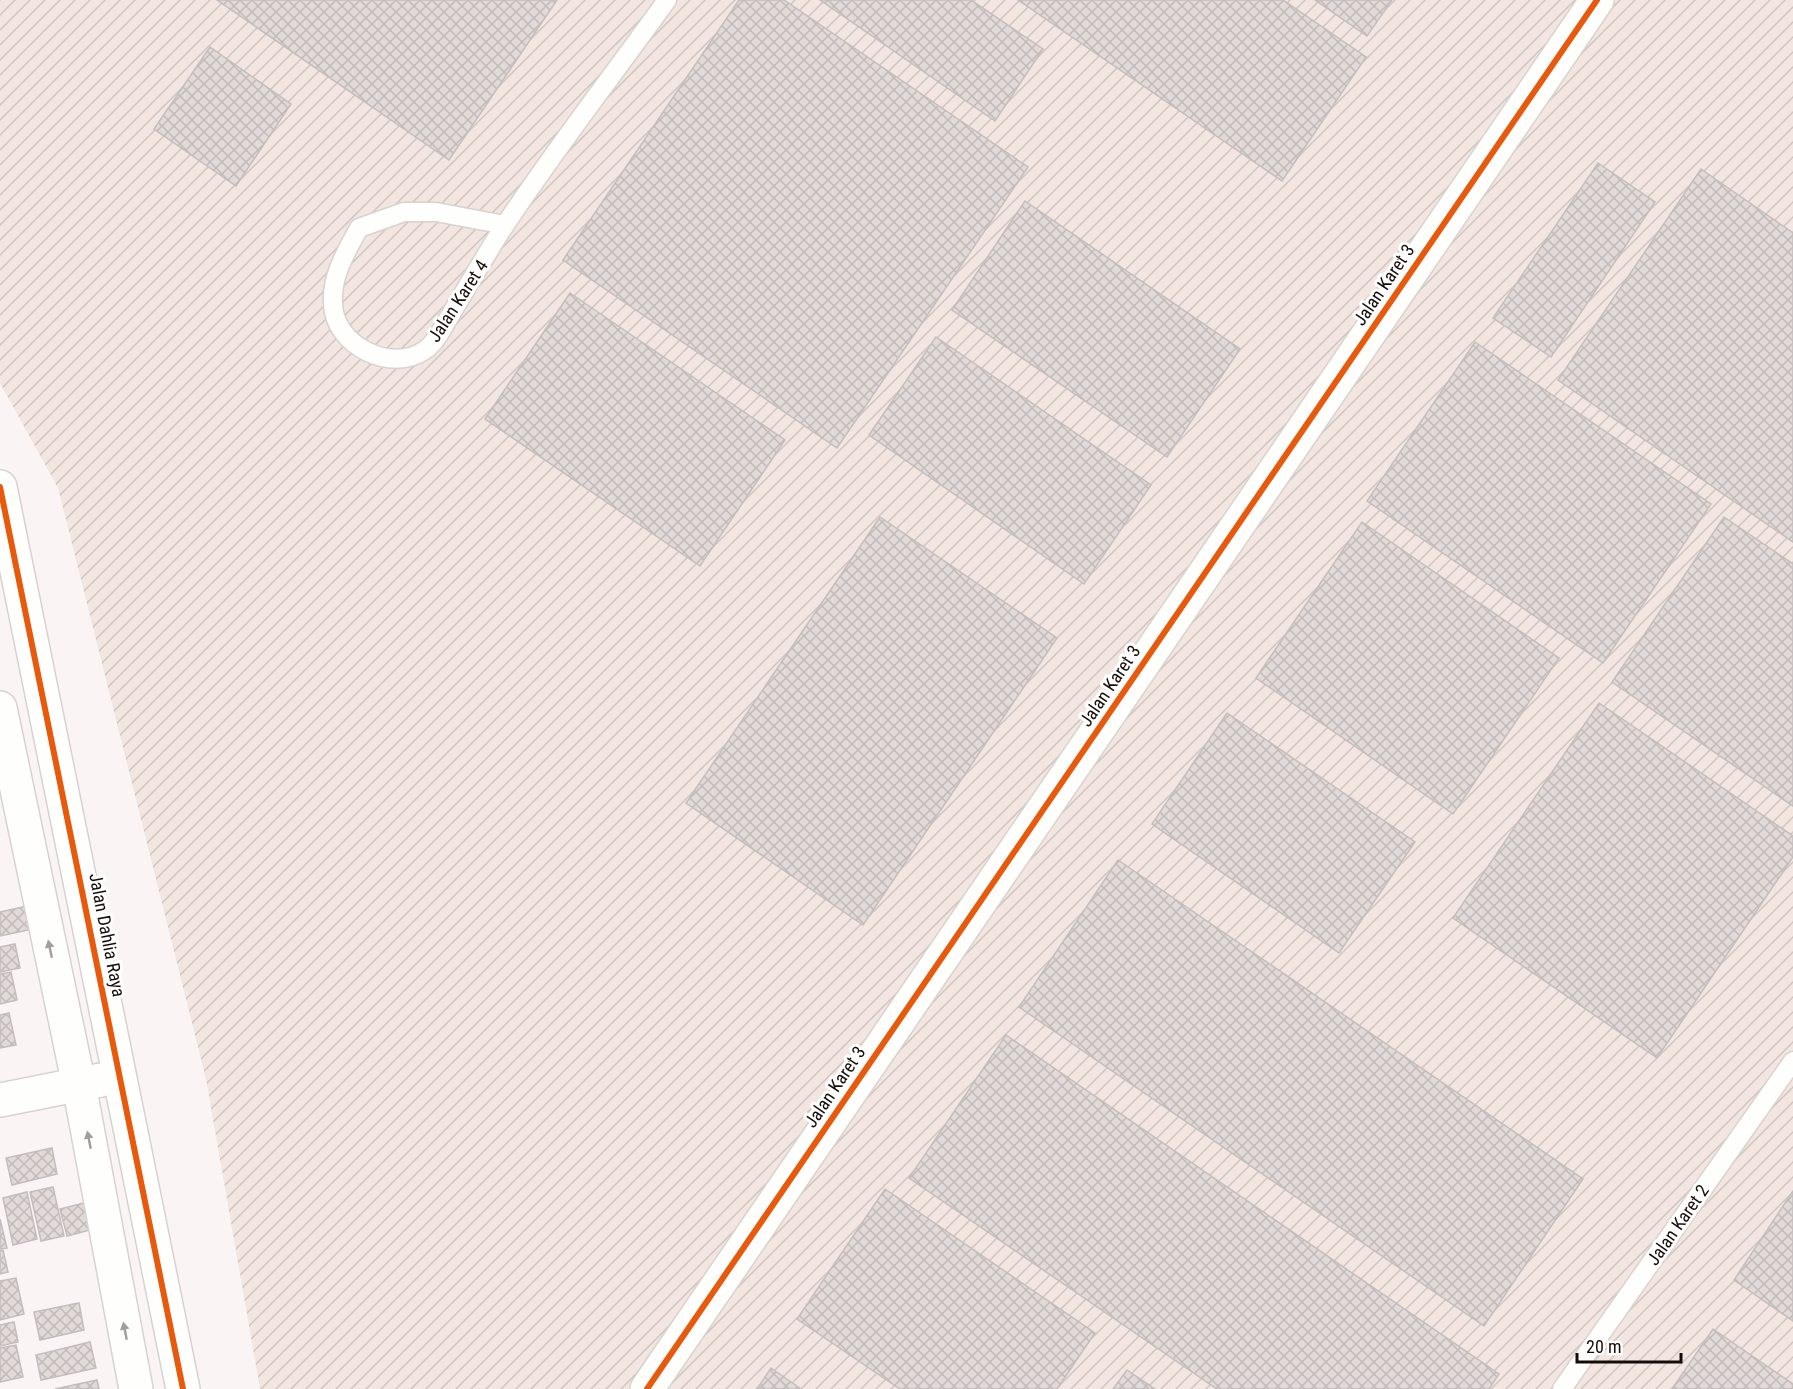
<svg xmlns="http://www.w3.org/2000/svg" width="1793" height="1389" font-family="'Roboto Condensed',sans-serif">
<defs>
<pattern id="industrial-furrows" width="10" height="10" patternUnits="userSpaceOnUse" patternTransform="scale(1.5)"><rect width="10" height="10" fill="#f3e6e1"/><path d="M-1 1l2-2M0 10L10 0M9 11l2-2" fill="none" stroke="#cfc4c0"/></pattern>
<pattern id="building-cross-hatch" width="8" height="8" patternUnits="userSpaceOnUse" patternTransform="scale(1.5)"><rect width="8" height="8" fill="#e1dad9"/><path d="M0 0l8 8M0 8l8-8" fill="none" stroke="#c0bab9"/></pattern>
</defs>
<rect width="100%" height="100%" fill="#faf5f4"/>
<path fill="url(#industrial-furrows)" d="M0,0H1793V1389H260L206,1079L58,488L0,383Z"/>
<path fill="url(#building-cross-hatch)" stroke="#c4bdbd" stroke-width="1.5" d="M217,0H557L449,160Z
M739,0H784L1028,167L837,448L563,260Z
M820,0H971L1043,49L995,121Z
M1018,0H1283L1366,57L1282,181Z
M1315,0H1392L1367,36Z
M210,47L291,104L236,186L154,129Z
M1598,163L1655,202L1551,357L1493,318Z
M1701,169L1793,233V542L1558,380Z
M1025,201L1240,349L1167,457L952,310Z
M570,293L785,440L700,566L485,419Z
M936,337L1151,485L1084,584L869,435Z
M1475,342L1711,504L1603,663L1367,501Z
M880,517L1057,638L863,925L686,803Z
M1724,517L1793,564V806L1612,682Z
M1362,522L1559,658L1453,814L1256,678Z
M1599,703L1793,836V857L1657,1058L1453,918Z
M1227,713L1415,842L1339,953L1152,824Z
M1118,860L1583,1179L1484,1326L1019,1007Z
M32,905L38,928L0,936V912Z
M15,944L20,968L0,972V947Z
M11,972L17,1000L0,1004V974Z
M9,1013L16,1045L0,1048V1015Z
M1006,1035L1499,1374L1489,1389H1217L909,1178Z
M52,1148L57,1174L12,1185L6,1158Z
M53,1187L64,1236L41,1241L30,1192Z
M885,1189L1095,1333L1057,1389H900L797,1319Z
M1793,1191V1321L1734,1280Z
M27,1192L37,1239L13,1245L3,1198Z
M84,1203L90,1230L67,1236L60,1209Z
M0,1219L7,1248L0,1249Z
M3,1250L8,1272L0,1274V1251Z
M16,1278L24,1314L0,1320V1281Z
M79,1303L84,1330L40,1340L34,1312Z
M14,1322L18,1342L0,1346V1325Z
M1713,1329L1793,1384V1389H1672Z
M90,1342L96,1368L41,1380L36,1355Z
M16,1345L23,1377L0,1382V1348Z
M771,1368L801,1389H757Z
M1127,1370L1155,1389H1113Z
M97,1380L99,1389H55Z"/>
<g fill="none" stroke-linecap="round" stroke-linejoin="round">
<g stroke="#d8d2cf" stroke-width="21">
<path id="service" d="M505,225L436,212H404L359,228C346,252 331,276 333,304C334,345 391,374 425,350C436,343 444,325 451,314C469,284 486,254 505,225C556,148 613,75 667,0
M1562,1389L1793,1061"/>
</g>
<g stroke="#d8d2cf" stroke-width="36">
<path id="minor" d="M0,487L183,1389
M0,708L79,1085L136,1389
M0,1100L101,1080
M647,1389L1597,0"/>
</g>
<use href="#service" stroke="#fefefd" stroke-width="18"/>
<use href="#minor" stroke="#fefefd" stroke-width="33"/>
<g stroke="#fff" stroke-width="10">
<path id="cycleway" d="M0,487L183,1389
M647,1389L1597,0"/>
</g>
<use href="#cycleway" stroke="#e8590c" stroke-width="6"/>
</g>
<defs><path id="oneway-solid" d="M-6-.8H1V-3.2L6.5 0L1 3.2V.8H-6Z" transform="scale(1.5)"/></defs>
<g fill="#a09d9b">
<use href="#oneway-solid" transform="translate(50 949) rotate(-102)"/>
<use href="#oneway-solid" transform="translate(89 1140) rotate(-101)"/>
<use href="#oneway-solid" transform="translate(125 1331) rotate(-101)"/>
</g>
<g text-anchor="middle" stroke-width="6" stroke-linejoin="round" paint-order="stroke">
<g font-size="18" fill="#140c08" stroke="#fff">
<text transform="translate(1384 285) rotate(-56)" y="6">Jalan Karet 3</text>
<text transform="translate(458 301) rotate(-57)" y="6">Jalan Karet 4</text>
<text transform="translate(1110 686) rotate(-56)" y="6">Jalan Karet 3</text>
<text transform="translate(107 935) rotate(79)" y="6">Jalan Dahlia Raya</text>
<text transform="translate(835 1087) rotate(-56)" y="6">Jalan Karet 3</text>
<text transform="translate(1678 1225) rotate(-55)" y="6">Jalan Karet 2</text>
</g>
</g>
<path d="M1577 1353v9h104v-9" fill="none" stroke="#140c08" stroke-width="3"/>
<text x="1586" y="1353" font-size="18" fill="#140c08" stroke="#ffffff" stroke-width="4.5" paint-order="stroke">20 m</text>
</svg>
